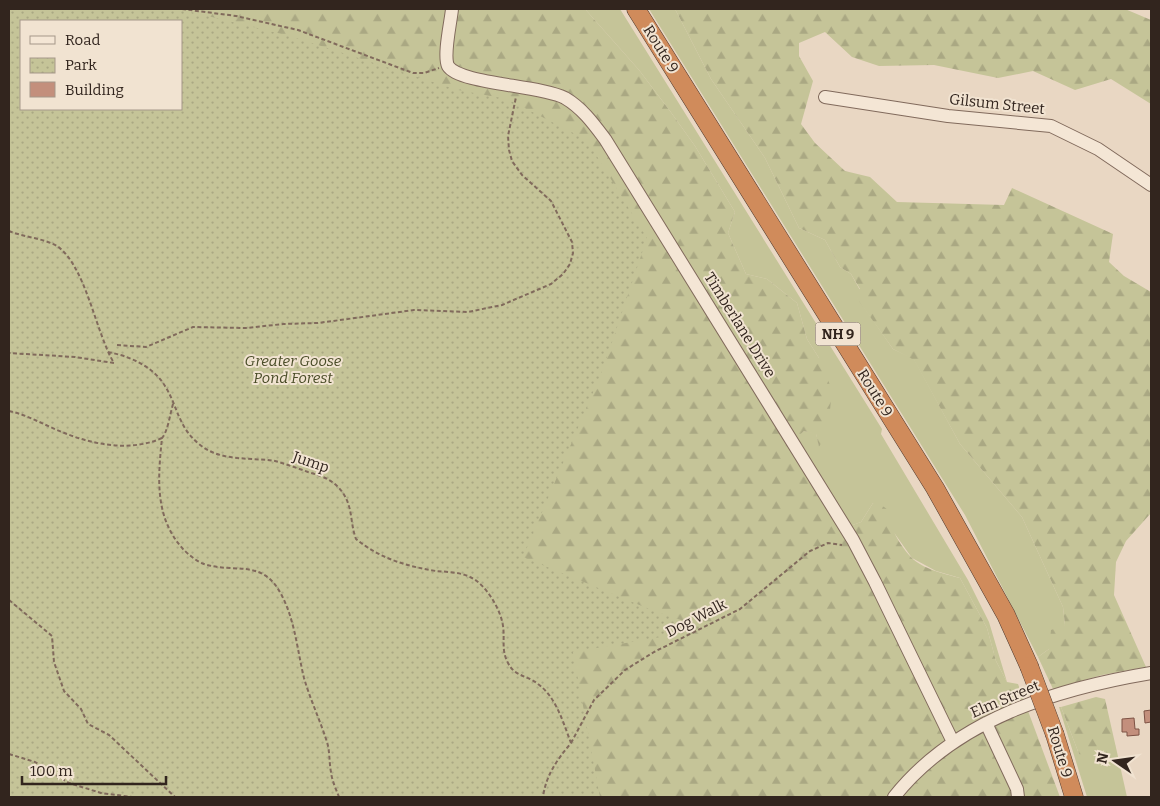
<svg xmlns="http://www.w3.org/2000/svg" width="1160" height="806" font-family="Bitter,serif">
<defs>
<pattern id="forest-firs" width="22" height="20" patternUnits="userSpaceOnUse" patternTransform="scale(1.25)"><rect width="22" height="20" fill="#c5c498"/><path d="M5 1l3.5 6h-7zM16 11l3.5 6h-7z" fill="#aaa883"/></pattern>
<pattern id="park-dots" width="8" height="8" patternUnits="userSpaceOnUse" patternTransform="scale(1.25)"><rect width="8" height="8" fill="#c5c498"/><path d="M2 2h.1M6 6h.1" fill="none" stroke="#aaa883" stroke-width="1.8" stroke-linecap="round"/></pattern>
</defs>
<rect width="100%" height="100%" fill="#e9d7c3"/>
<path fill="#c5c498" d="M585,9H620L882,429L881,434L968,580L989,622L1007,682L996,661L987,628L960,578L936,571L912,558L873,503L861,522L850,526L795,438L804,431L816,433L819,446V358L807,339L797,303L767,279L746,274L728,233L735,212L695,146L670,111L639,70Z
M649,9H675L711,79L765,158L799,228L825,240L840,267L851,274L860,290H852L893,349L914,359L960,444L1022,517L1063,607L1065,625L1049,649L1038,657L965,515Z
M1059,707H1061L1079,754L1100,755L1114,764L1119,761L1127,797H1087Z"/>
<path fill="url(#forest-firs)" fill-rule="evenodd" d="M9,9H585L639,70L670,111L695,146L735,212L728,233L746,274L767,279L797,303L807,339L819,358L832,390L828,430L819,447L816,434L804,431L790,444L841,529L861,522L873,503C892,507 890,515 894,531C896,538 905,551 911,557C922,569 945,574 960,578L987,628L996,661L1007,682L1018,684L1060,797H9ZM21,21H181V109H21Z
M675,9H1125L1151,20V104L1111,79L1075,90L1033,71L998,78L934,65L879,66L852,57L825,32L799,43V56L813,81L801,124L815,143L845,171L870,177L897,202L1004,205L1012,188L1113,234L1109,262L1124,276L1151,292V513L1126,541L1116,562L1114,595L1146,667L1102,675L1053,689L1038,657L1049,649L1051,630L1065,625L1063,607L1022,517L960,444L914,360L893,349L851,290L860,289L851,274L840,267L825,240L799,228L765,158L711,79Z
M1096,697L1105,699L1119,761L1104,764L1100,755L1094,758L1079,754L1061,707Z"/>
<path fill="url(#park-dots)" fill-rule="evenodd" d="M9,9H179L290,36L458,90L507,99L587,140L647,238L603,369L523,557L654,611L708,629L573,652L600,797H9ZM21,21H181V109H21Z"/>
<path fill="#c38f7c" stroke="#7d5244" d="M1151,710V722L1145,723L1144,711Z
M1134,718L1135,729H1139V735L1127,736V732H1122V719Z"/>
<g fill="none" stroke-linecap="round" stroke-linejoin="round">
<g stroke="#816a5c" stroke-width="14">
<path id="minor" d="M452,9C451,21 443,55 448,66C459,84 540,85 565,98C582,108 593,123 605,139L853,540L875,582L953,742
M825,97L948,116L1051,126L1098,149L1151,185
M986,723L1017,789L1018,797
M894,797C956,719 1056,689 1151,673"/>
</g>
<g stroke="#4f392f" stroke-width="19">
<path id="highway" d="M636,9L935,488L1006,615L1029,666
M1055,735L1074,797"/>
</g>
<path stroke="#816a5c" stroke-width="2" stroke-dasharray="4 2.5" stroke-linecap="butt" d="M182,9L236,16L298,30L413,73H424L439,68
M9,231C23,237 43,238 57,246C86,266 96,334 114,363L75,357L9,353
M117,345L146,347L193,327L247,328L283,324L318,323L414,310L468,312L502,305L551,284L563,274L570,264L573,253L572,242L551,201L522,175L512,161L509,150L508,136L516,97
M108,352C129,356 153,366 165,386C178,407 178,427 199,444C220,462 249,457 275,461C286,464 297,468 308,472C322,476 334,480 343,493C353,508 350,523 356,539C381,559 406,566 436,571C447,572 460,572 470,577C486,584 501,610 503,626C505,640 501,650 508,663C515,677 527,675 538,684C556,697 563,722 571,743C557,760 546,775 543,797
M173,404C170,414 168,431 162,438C158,477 154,517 183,549C188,554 197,562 204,564C235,574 262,558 281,594C295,620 297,649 304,678C310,699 320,720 327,742C330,752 329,762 331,772C332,781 336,789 339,797
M9,411C28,415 44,425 62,432C93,445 131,452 162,438
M9,600L52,636L54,662L64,691L81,709L88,724L109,735L175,797
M571,743L594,700L625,670L654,652L740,609L810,551L828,543L842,545
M9,754L35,762L69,783L101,793L132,797
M153,797H178"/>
<use href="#minor" stroke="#f4e6d5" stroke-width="12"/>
<use href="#highway" stroke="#d08b5b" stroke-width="18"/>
<g stroke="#4f392f" stroke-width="19" stroke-linecap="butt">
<path id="highway-bridge" d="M1029,666L1055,735"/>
</g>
<use href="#highway-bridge" stroke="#d08b5b" stroke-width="18"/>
</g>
<g text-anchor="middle" stroke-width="4" stroke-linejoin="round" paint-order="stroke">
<rect fill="#f1e3d1" stroke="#6b5e54" stroke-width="1" x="815.5" y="322.5" width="45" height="23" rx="4"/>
<g font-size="14" font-weight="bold" fill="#32251e">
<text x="838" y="339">NH 9</text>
</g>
<g font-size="15" fill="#32251e" stroke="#f1e3d1">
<text transform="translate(661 49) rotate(58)" y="5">Route 9</text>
<text transform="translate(997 104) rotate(6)" y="5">Gilsum Street</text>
<text transform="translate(740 325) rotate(58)" y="5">Timberlane Drive</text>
<text transform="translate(875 393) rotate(58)" y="5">Route 9</text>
<text transform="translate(311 462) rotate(19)" y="5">Jump</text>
<text transform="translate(696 618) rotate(-27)" y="5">Dog Walk</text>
<text transform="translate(1005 699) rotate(-23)" y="5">Elm Street</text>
<text transform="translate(1060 752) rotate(73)" y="5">Route 9</text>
</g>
<g font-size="15" font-style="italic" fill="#494c27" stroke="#f1e3d1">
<text x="293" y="366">Greater Goose<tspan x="293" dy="17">Pond Forest</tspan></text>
</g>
</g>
<rect width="1160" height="806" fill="none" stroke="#32251e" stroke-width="20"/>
<rect x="20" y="20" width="162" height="90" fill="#f1e3d1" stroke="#a59789"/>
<rect x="30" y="36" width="25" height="8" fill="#f4e6d5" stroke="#a59789"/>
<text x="65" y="45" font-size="15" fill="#32251e">Road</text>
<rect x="30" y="58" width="25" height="15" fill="url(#park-dots)" stroke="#a59789"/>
<text x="65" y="70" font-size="15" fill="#32251e">Park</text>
<rect x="30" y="82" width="25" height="15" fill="#c38f7c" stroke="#a59789"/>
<text x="65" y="95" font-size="15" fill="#32251e">Building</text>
<g transform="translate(1115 761) rotate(283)" stroke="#f1e3d1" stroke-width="4" paint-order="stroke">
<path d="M0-4L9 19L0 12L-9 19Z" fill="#32251e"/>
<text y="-8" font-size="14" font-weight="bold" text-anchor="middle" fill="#32251e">N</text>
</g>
<path d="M22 776v8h144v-8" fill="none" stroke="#32251e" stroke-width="2.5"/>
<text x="30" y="776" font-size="15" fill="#32251e" stroke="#f1e3d1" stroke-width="4" paint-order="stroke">100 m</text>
</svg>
